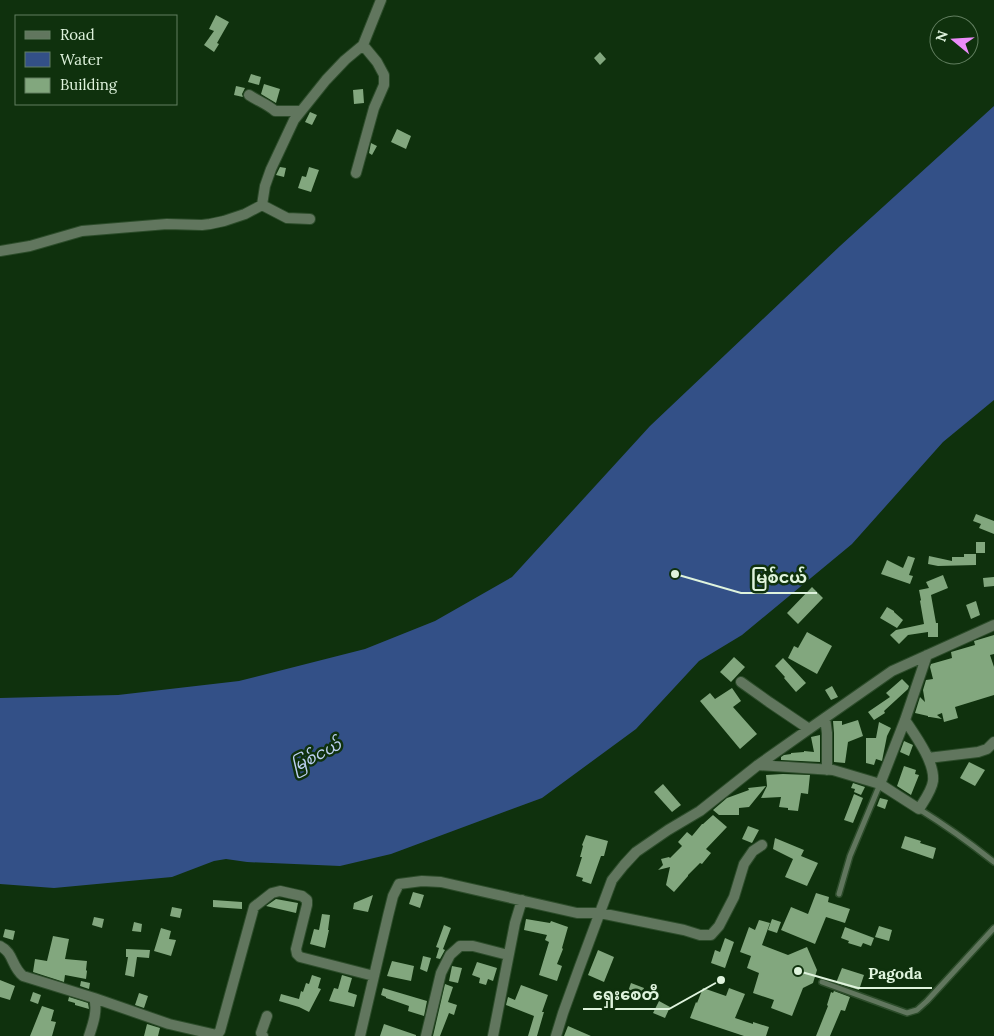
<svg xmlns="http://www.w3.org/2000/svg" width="994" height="1036" font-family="Lora,'Noto Sans Myanmar',serif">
<rect width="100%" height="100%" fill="#0f310d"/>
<path fill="#335087" d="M994,106V400L943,442L852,544L742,635L699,661L636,729L542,798L391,854L340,866L247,862L226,859L214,861L172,877L54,888L0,884V698L118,695L239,681L365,649L435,621L512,577L650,426L840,246Z"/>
<path fill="#82a77e" d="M216,15L229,22L217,43L219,44L214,52L204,45L214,31L209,29Z
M600,52L606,59L600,65L594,58Z
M251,74L261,77L259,85L248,82Z
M264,84L280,89L276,103L261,94Z
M236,86L245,88L242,94L243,97L234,95Z
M363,89L364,103L354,104L353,90Z
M310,112L317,115L312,125L305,122Z
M397,129L411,136L406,149L391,142Z
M371,143L377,146L372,155L369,153Z
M280,167L286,168L284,177L276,175Z
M309,167L319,170L311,192L298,188L302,176L306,177Z
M976,514L994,521V534L979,528L981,524L973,521Z
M976,542H985V553H976Z
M964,554H976V565L938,566L928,564L929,556L952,561V557H964Z
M908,556L915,558L909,575L913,576L910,584L881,574L887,560L903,568Z
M943,575L948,588L931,595L936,623H938V637H928V632L908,635L899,644L890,635L896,630L924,624L920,601L921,600L919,590L929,588L926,582Z
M994,577V586L984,587L983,578Z
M812,587L823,598L798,624L787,613Z
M976,601L980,615L971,619L966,605Z
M887,607L894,611V612L903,620L897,628L880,618Z
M807,632L832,646L817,674L788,658L794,646L798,648Z
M994,635V654L990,655L994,667V695L955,707L958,718L944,722L942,713L937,715L942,719L930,717H928V716L915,713L920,697L925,702L923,690L926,680L933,679L930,667L931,664L952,658L951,652L975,645L974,641Z
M734,657L745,667L731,682L720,672Z
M783,658L806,683L796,692L784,678L785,677L775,666Z
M902,679L909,686L908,689L884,711L885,713L874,720L868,712L890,697L886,693Z
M832,686L838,697L831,700L825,690Z
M732,688L741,701L733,707L757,734L740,749L700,701L710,693L715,699Z
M858,720L863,736L848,742L845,763L834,762V733L833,721H842V725Z
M879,722L891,728L887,736L882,761L876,759L874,765L866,763V738H876Z
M820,735V762L781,760V757L784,755L791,754V753L804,752V751L814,752L811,737Z
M904,741L913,745L909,756L900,752Z
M969,762L985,770L975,786L960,778Z
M904,766L916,770L915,774L919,775L911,795L897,786Z
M783,774L810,775L808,794L801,793L798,811L788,810V808L779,807L781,797L761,798L767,786L766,775Z
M853,783L865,787L861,795L854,792L855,789L851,788Z
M663,784L681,805L672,812L654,792Z
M766,786L749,807L739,808V815H719L713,810L727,798L749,790L748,788Z
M854,794L863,798L853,823L844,820Z
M880,798L888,800L885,809L877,806Z
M713,815L727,827L706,849L711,853L702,864L700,863L688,875V876L674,892L666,885L670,867L658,870L663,865L661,859L669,857L670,858L682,846L678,842L687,832L692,836L702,824H703Z
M748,826L759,830L752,843L742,839Z
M586,835L608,841L604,856H601L591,884L582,881L583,878L576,876L582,857H580L583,846L582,845Z
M905,836L921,841L920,843L936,848L933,859L901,848Z
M775,838L804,850L801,856L818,863L807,886L785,877L793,859L773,849Z
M413,892L424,895L420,908L409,904Z
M816,893L829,897L828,902L850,909L845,923L826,917L815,944L781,930L791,907L808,914Z
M373,895L368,912L353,909L354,903Z
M276,899L298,903L296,913L266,906Z
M213,900L242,902V909L213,907Z
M172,907L182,909L180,918L170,916Z
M322,914L330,915L328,930H329L325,948L310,944L314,929L319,930Z
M94,917L104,919L102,928L92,925Z
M526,919L550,923L551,921L568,927L562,948L563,949L557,964L562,966L557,981L539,975L549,942L545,940L547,935L524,930Z
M772,919L781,922L777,933L768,930Z
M759,920L770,923L762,945L788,955L807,947L817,970L813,983L803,988L792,1016L771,1008L774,1000L753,993L759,973L747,968L751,956L740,952L749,927L755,930Z
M134,922L142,924L141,932L132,931Z
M444,925L451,928L443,949L445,950L440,959L436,958L439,948L436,947Z
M879,926L892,930L889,941L875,937Z
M845,927L874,938L871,946L863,943L861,947L848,943L849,941L841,938Z
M161,928L171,931L169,939L176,940L171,956L154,951Z
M5,929L15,931L13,940L3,937Z
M53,936L69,939L65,959L87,961L86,970L87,971L86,979L65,975L64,982L33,972L35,959L47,961Z
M725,938L734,942L725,968L711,963L715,950L720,952Z
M126,949L150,950L149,958L137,957L134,977L125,975L128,957H126Z
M598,950L614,957L604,982L588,975Z
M423,956L431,958L427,972L420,969Z
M392,961L414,966L411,981L387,976Z
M477,962L497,968L493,981L488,979L486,985L479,983L480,978L472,975Z
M452,966L462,968L458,983L449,981Z
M842,968L864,975L859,990L836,983Z
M312,975L321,978L318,988L321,989L309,1012L299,1007L279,1001L281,994L299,999L301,991L303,992L306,983L309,984Z
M342,975L352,978L348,992L357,995L354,1007L329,1001L334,988L338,989Z
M0,980L15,986L10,1000L0,997Z
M81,981L90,983L89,989L80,986Z
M631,983L644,988L639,1002L626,997Z
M445,984L453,987L448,1002L457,1005L454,1015L449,1013L440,1036H433Z
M521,985L548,995L542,1012H544L537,1036H528L534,1016L506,1005L508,997L515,1000Z
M383,988L427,1001L424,1016L408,1011L409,1006L386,998V997L381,995Z
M703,988L726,996L729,988L745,994L735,1018L753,1024V1022L769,1027L766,1036H744L690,1018L696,1002L697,1003Z
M834,991L850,997L845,1011L841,1010L830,1036H816L828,1006L827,1005L831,992L833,993Z
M33,992L41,995L38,1004L30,1001Z
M139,993L148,996L144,1008L135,1005Z
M69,997L88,1003L89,1009L75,1005V1003L68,1001Z
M659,1001L670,1007L665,1018L653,1013Z
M42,1006L54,1010L51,1021L56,1022L52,1036H30Z
M147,1024L160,1028L158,1036H144Z
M384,1024L416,1035V1036H380Z
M568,1026L591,1036H564Z"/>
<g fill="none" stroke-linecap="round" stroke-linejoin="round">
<g stroke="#2c4c2a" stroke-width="8">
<path id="service" d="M919,809C945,825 970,843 994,862
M839,894L850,856L880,784
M822,982L907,1013L917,1010L927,1001L994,928"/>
</g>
<g stroke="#2c4c2a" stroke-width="12">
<path id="minor" d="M249,95C258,101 267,104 275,111H301
M356,173L374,108L384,85V75L377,62L363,45
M262,205L287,218L310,219
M0,251L30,246L82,231L167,224L202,225L210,224L224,221L245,214L262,205L265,186L271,169L294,120L326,80L345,60L363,45L381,0
M741,682L769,702L809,729
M825,718L827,733V770
M905,720C915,735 935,762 933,781C932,790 924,801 919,809L880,784L905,720L927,655
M928,758L978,752L987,749L994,742
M758,765L833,770L880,784
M0,946C14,953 11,966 23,976L94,998
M89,1036C93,1024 98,1010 94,998L169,1024L217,1035L220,1031L254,907L272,893L280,891L302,896L307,900V905L296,949L297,954L300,957L374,976
M263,1036L261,1033L267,1016
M360,1036L388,916L393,896L399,884L422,881L441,882L577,913H600L684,930L700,935H711L719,926L734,897L744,864L753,851L762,845
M426,1036L441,973L450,955L460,946H473L508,955
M493,1036L515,923L522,900
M556,1036L563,1013L580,966L612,880L624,865L636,852L668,830L700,811L758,765L809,729L892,671L994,625"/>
</g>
<use href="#service" stroke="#61765e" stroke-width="5"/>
<use href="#minor" stroke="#61765e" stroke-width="10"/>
</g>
<g text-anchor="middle" stroke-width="5" stroke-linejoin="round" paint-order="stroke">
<g font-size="16" font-style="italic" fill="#bdd0f2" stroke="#0f310d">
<text transform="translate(316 755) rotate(-27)" y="6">မြစ်ငယ်</text>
</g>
</g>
<path fill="none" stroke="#dff3dd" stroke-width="2" d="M675 574L741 593H817M798 971L858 988H932M721 980L669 1009H583"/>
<g fill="#dff3dd" stroke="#0f310d" stroke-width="2">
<circle cx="675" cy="574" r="5"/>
<circle cx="798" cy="971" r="5"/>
<circle cx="721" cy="980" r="5"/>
</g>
<g font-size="16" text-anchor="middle" font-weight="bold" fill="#dff3dd" stroke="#0f310d" stroke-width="5" stroke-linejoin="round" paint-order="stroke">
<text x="779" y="583">မြစ်ငယ်</text>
<text x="895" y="979">Pagoda</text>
<text x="626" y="1000">ရှေးစေတီ</text>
</g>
<rect x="15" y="15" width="162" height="90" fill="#0f310d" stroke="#627f60"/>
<rect x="25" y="31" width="25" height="8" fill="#61765e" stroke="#627f60"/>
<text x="60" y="40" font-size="15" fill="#dff3dd">Road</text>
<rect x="25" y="52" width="25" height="15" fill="#335087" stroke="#627f60"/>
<text x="60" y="65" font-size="15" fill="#dff3dd">Water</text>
<rect x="25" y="78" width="25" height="15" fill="#82a77e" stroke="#627f60"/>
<text x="60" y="90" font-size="15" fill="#dff3dd">Building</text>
<g transform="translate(954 40) rotate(288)"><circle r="24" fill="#0f310d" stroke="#627f60"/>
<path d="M0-4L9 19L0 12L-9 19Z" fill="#ec8cfa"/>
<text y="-8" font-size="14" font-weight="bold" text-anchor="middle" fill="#dff3dd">N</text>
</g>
</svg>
